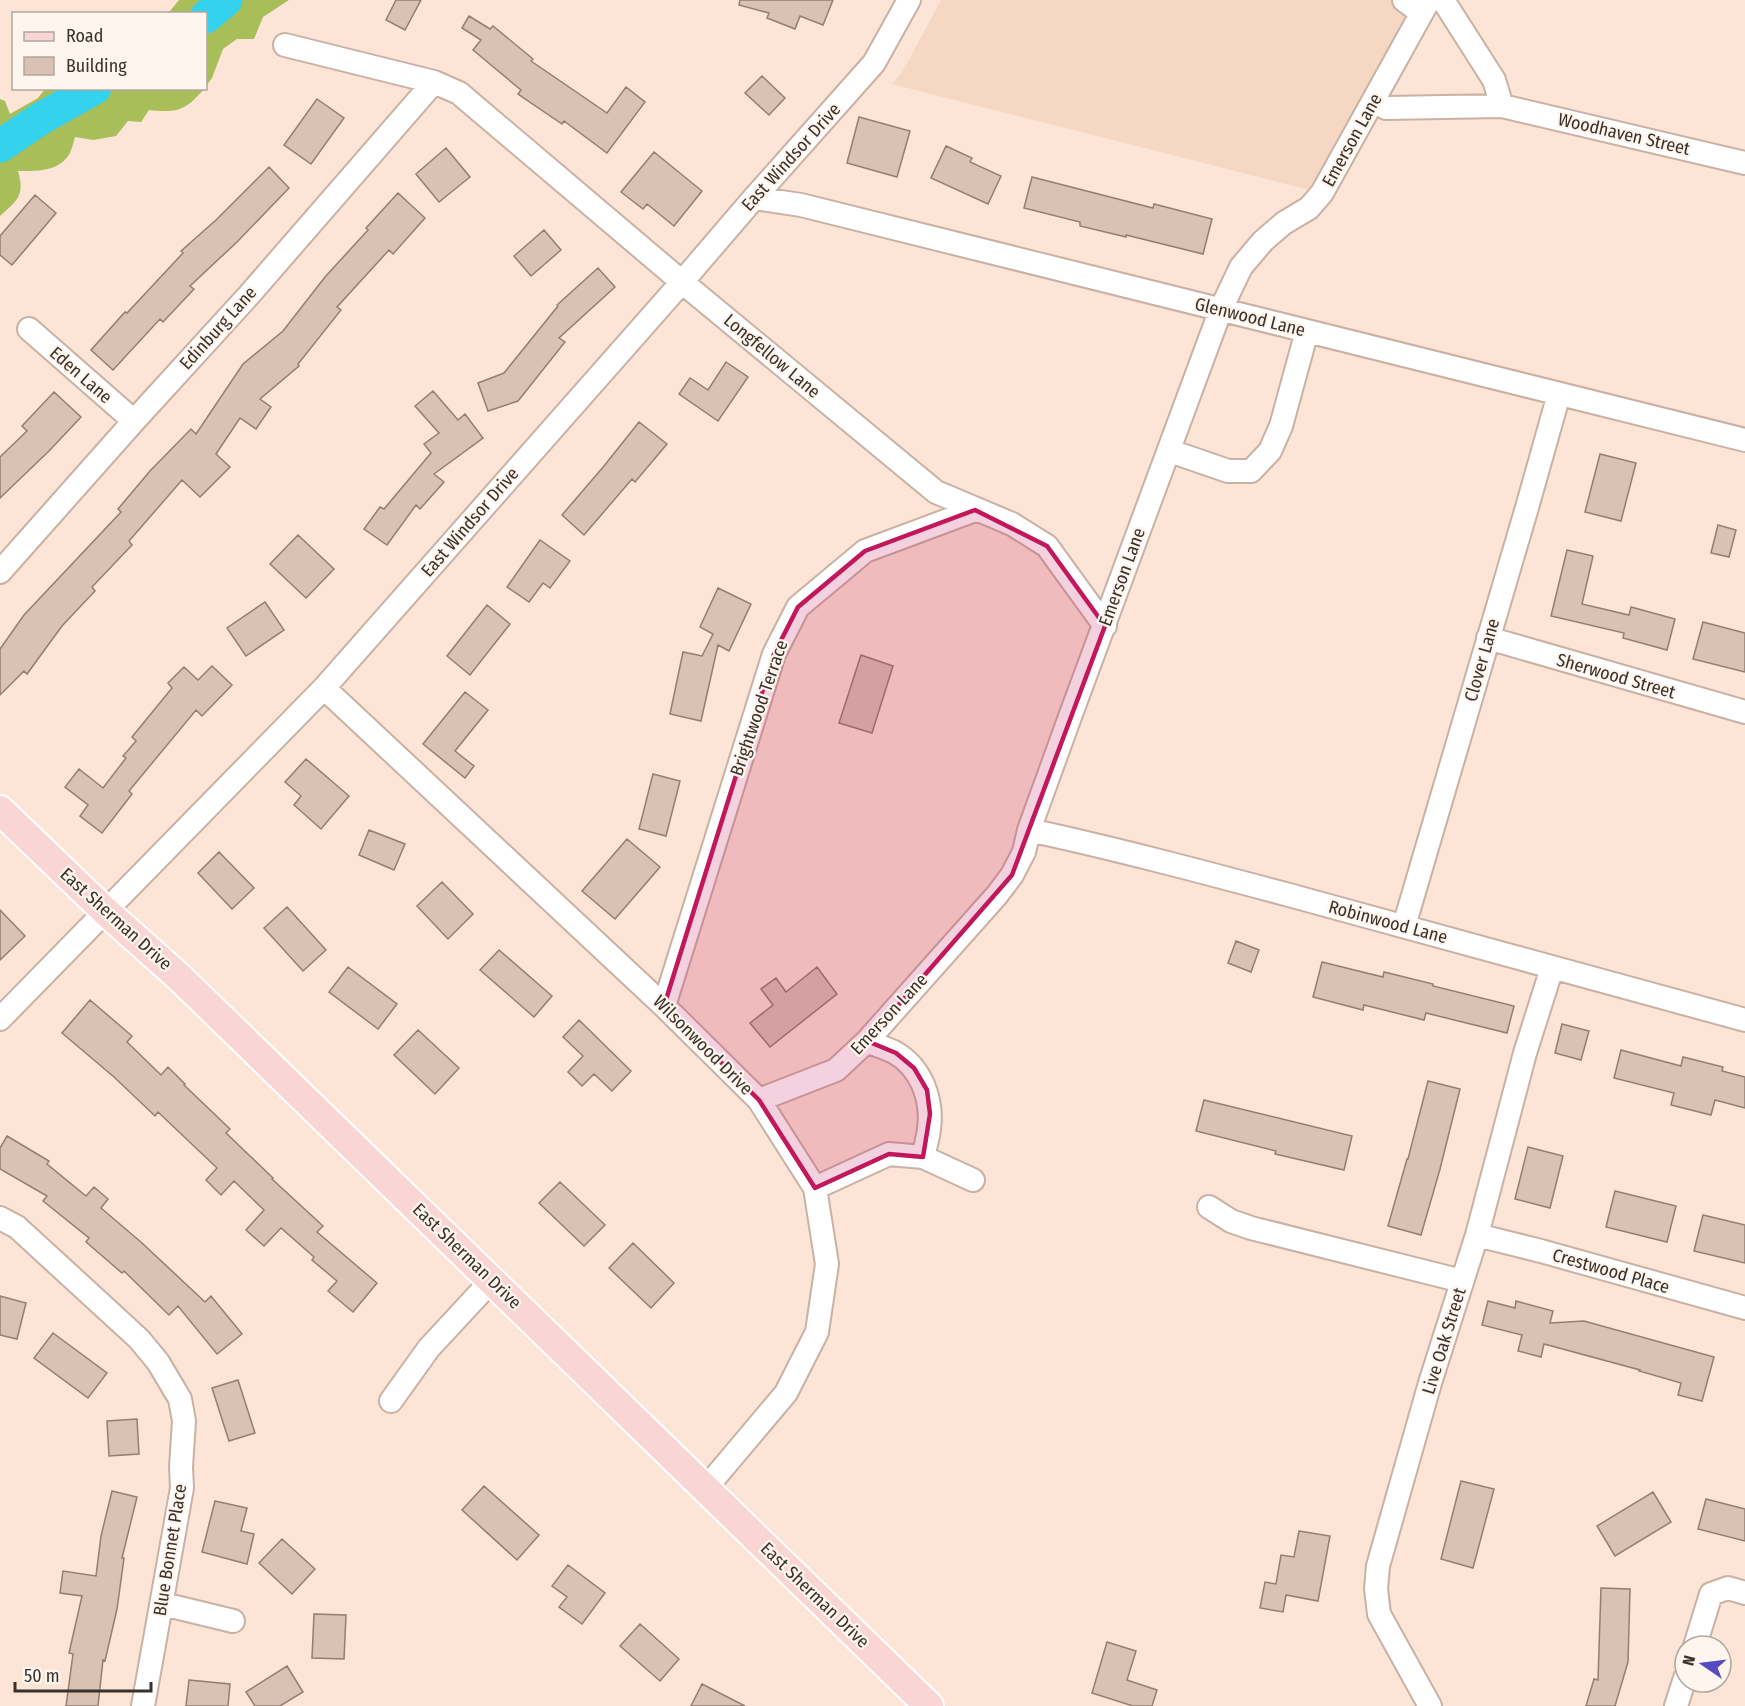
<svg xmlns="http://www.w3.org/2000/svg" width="1745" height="1706" font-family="'Fira Sans Condensed',sans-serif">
<rect width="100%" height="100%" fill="#fce4d6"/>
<path fill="#f5d7c4" d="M941,0H1429L1322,193L892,84L903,71Z"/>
<path fill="#a8be59" d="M179,0H289L263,17L254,39H237L223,49L212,78L206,86V14L164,13L170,11Z
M45,89V88L204,89C185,111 177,113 149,110L141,122L128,121L116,136L93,140L75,137C73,143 72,151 68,156C57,172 36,171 18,171C25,195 18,200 0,216V99L5,101L10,114L38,98Z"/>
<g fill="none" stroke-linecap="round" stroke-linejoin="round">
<path stroke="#35d2ee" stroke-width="33" d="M206,17L226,0
M0,146L40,119L95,88"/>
</g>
<path fill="#d9c2b4" stroke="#937e71" stroke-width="1.5" d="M396,0H421L405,30L386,20Z
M740,0H833L823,25L800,16L795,29L767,18L769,13L739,5Z
M469,16L490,29L493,26L533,59L531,61L607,113L626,87L645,102L607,153L564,121L562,124L518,94L521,90L473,50L481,40L462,28Z
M762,76L785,98L769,115L745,93Z
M317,99L344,118L311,164L284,145Z
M859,117L910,131L897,177L847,163Z
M946,146L972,158L970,162L1001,176L988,204L931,178Z
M446,148L470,177L439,202L416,174Z
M654,152L702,191L674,226L647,204L643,209L621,192Z
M269,167L289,188L237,242L190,286L194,289L163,322L160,319L113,370L91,350L125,312L127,313L183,253L181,251L216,220Z
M1032,177L1153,208L1154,204L1212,219L1203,254L1126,235V237L1080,226V222L1024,208Z
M398,193L425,218L393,254L389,250L337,307L341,310L298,364L299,366L260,399L271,407L256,429L240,418L216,454L230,467L200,497L182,480L129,541L132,545L92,587L95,591L62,626L27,674L24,671L0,695V649L24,615L121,512L118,509L150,471L191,429L196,434L243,364L283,331L325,277L368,230L366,228Z
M35,195L56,213L12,265L0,255V236Z
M544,230L561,250L531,276L514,256Z
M598,268L615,287L559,338L565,342L518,401L488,411L478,383L504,373L558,306L557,305Z
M726,362L748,377L718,421L679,394L690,378L708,390Z
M433,391L458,420L465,414L483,438L434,474L444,482L420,509L416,505L387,545L364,529L380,507L384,509L431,453L424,444L439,433L415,406Z
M54,392L81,417L49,451L0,498V457L27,431L22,426Z
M639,422L667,444L635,482L632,479L584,535L562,515L604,466Z
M1600,454L1636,463L1621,521L1585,512Z
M1718,525L1736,530L1729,557L1711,553Z
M298,535L334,569L306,598L270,564Z
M540,540L570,561L550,588L543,583L529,602L507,587Z
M1567,550L1593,556L1582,604L1629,615L1631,607L1675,619L1667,650L1623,638L1624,633L1551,616Z
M718,588L751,604L729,651L718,645L701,721L670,714L683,652L702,656L713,634L700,627Z
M265,602L284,630L246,656L227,628Z
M487,605L510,624L470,675L447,656Z
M1703,622L1745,633V672L1693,659Z
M861,655L893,666L872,733L839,723Z
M212,666L232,685L202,716L196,710L129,791L132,794L102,833L80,816L88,805L65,787L79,769L103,788L126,758L123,756L136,741L132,737L172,688L168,683L184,667L198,680Z
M465,692L488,710L455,751L474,766L465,778L423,744Z
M306,759L349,796L321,829L294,805L301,796L285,782Z
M653,774L680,781L666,836L639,829Z
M369,830L405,844L394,870L359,855Z
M627,839L660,867L615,919L582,891Z
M219,852L254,888L232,909L198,873Z
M442,882L473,914L448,939L417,906Z
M287,907L326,950L303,971L264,928Z
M0,910L25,936L0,960Z
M1236,941L1259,950L1251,972L1228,963Z
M499,950L552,996L534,1017L480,970Z
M1322,962L1383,977L1384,972L1433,984V986L1514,1006L1507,1033L1426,1013L1424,1020L1364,1005L1363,1010L1313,997Z
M348,967L397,1004L378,1029L329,992Z
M817,967L837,994L770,1047L750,1023L773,1005L761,989L776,978L786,992Z
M90,1000L132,1036L127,1042L161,1075L168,1067L185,1084L184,1085L230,1129L226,1133L273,1178L272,1179L323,1226L317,1232L377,1283L353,1312L328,1291L337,1281L312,1260L314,1257L281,1228L264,1246L246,1230L264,1210L234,1181L221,1195L206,1180L217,1168L158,1112L155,1116L114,1077L62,1033Z
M579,1020L631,1071L612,1091L594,1074L582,1086L568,1072L583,1056L563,1037Z
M1562,1024L1589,1031L1581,1060L1555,1053Z
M418,1030L459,1068L435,1094L394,1055Z
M1621,1050L1681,1066L1683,1057L1723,1067L1722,1071L1745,1077V1108L1715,1100L1711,1115L1671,1105L1674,1093L1614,1078Z
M1428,1081L1460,1089L1440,1169L1421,1235L1388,1226L1407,1159H1408Z
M1204,1100L1352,1136L1344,1170L1275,1154L1276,1151L1196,1131Z
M7,1136L49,1161L47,1164L86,1196L94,1187L108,1199L101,1208L142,1243L205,1302L211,1296L242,1334L217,1354L178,1306L169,1315L124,1271L122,1273L86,1242L89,1238L43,1201L47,1196L0,1169V1148Z
M1528,1147L1563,1156L1550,1208L1515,1199Z
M560,1182L605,1225L584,1246L539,1203Z
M1615,1191L1676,1206L1667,1242L1606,1227Z
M1703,1215L1745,1225V1263L1694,1251Z
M633,1243L674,1283L651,1308L609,1268Z
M0,1296L26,1303L17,1339L0,1335Z
M1488,1301L1515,1308L1516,1301L1553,1311L1550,1323L1584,1321L1714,1357L1702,1401L1678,1395L1681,1383L1639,1371L1640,1370L1544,1344L1541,1357L1518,1351L1522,1335L1482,1325Z
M53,1333L107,1373L88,1398L34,1358Z
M238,1380L255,1433L229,1441L212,1388Z
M137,1419L139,1454L109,1456L107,1421Z
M1461,1481L1494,1489L1473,1568L1441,1559Z
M484,1486L539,1535L517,1560L462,1510Z
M112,1491L137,1497L122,1558H124L117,1609L105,1661L103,1660L98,1706H66L73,1654L69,1653L82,1596L60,1593L63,1571L96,1576L101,1536Z
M1653,1492L1671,1522L1615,1556L1597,1526Z
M1706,1499L1745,1509V1541L1698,1529Z
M215,1501L247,1508L241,1531L254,1534L247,1564L202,1552Z
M1299,1531L1330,1536L1318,1601L1286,1595L1283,1612L1260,1608L1265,1582L1276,1584L1281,1555L1294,1557Z
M282,1539L315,1569L292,1594L259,1563Z
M568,1565L605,1593L582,1624L559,1607L567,1597L552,1586Z
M1601,1588L1630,1589L1628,1662L1615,1706H1586L1594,1679L1598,1680Z
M314,1614L346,1615L344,1659L312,1658Z
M640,1624L679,1659L660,1681L620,1646Z
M1107,1642L1136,1651L1127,1680L1157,1690L1152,1706H1133L1092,1693Z
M287,1666L303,1692L280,1706H255L246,1692Z
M189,1680L230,1684L228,1706H186Z
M702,1684L745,1706H691Z"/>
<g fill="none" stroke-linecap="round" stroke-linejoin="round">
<g stroke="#c9b1a4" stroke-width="26">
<path id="minor" d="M1404,0L1421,13
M1443,0L1494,80L1502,106
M285,45L434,82L459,93L682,282L936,492L1012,524L1047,546L1105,626
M1373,101L1386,108L1502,106L1745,163
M754,198L801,205L1745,440
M29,329L134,421
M1170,451L1228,471H1251L1270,451L1281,426L1307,331
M0,572L134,421L249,295L434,82
M1488,638L1745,712
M324,688L664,1006L759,1100L815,1188L827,1264L817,1332L786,1393L706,1488
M1029,830C1117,849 1203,872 1289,895C1441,936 1593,979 1745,1020
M1404,926L1528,504L1559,394
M664,1006L774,654L798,607L865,551L975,510
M0,1019L324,688L682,282L754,198L874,63L909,0
M867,1041C876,1045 885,1048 894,1052C921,1067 933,1099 929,1129C928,1138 925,1148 923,1157
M759,1100L836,1070L867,1041L997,895L1012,875L1024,852L1029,830L1071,714L1221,309L1241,267L1263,241L1284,223L1309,208L1322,193L1429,0
M815,1188L889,1154L923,1157L973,1180
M1209,1207L1231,1221L1251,1228L1462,1281
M0,1218L17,1227L139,1339L158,1362L180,1399L184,1421L181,1467L182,1488L143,1706
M1477,1235L1541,1251L1745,1308
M391,1401L429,1348L492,1280
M163,1604L233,1621
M1695,1646L1711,1594L1728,1588L1745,1593
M1430,1706L1379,1614L1376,1589L1378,1566L1430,1383L1477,1235L1525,1053L1552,968
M1676,1706L1685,1678"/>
</g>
<g stroke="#fff" stroke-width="32">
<path id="major" d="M0,810L105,911L179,977L929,1706"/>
</g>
<use href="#minor" stroke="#fff" stroke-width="22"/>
<use href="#major" stroke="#f9d5d4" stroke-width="28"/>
</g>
<path fill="#c2185b" fill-opacity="0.2" stroke="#c2185b" stroke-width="4.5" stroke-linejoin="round" d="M975,510L1047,546L1105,626L1012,875L867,1041L896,1053L914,1068L927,1090L930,1114L923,1157L889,1154L815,1188L759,1100L664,1006L774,654L798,607L865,551Z"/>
<g text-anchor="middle" stroke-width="4.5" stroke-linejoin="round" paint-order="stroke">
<g font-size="18" fill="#3a312b" stroke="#fff5ef">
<text transform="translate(1624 134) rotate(13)" y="6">Woodhaven Street</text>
<text transform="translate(1352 140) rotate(-61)" y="6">Emerson Lane</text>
<text transform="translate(791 157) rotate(-48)" y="6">East Windsor Drive</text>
<text transform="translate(1250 317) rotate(14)" y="6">Glenwood Lane</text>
<text transform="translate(218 328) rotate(-48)" y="6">Edinburg Lane</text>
<text transform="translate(772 356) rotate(40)" y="6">Longfellow Lane</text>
<text transform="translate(81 375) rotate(41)" y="6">Eden Lane</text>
<text transform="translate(470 522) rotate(-49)" y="6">East Windsor Drive</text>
<text transform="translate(1122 577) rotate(-70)" y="6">Emerson Lane</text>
<text transform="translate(1482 660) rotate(-74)" y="6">Clover Lane</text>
<text transform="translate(1616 676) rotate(16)" y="6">Sherwood Street</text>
<text transform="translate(759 708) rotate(-71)" y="6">Brightwood Terrace</text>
<text transform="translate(116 919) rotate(42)" y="6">East Sherman Drive</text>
<text transform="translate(1388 922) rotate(15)" y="6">Robinwood Lane</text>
<text transform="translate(889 1014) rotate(-47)" y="6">Emerson Lane</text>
<text transform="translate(703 1045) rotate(45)" y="6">Wilsonwood Drive</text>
<text transform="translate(467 1256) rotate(44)" y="6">East Sherman Drive</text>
<text transform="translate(1611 1271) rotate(16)" y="6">Crestwood Place</text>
<text transform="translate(1444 1341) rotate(-73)" y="6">Live Oak Street</text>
<text transform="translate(170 1550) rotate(-81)" y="6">Blue Bonnet Place</text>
<text transform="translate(815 1595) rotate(44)" y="6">East Sherman Drive</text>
</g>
</g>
<rect x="12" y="12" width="195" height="78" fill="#fff5ef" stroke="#b0a7a1" stroke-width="1.5"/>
<rect x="24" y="32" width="30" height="9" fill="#f9d5d4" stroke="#b0a7a1" stroke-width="1.5"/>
<text x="66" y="42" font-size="18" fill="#3a312b">Road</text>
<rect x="24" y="57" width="30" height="18" fill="#d9c2b4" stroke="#b0a7a1" stroke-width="1.5"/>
<text x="66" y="72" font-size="18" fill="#3a312b">Building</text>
<g transform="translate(1703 1664) rotate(284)"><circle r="28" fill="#fff5ef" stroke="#b0a7a1" stroke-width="1.5"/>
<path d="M0-4.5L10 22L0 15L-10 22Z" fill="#564ac1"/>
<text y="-9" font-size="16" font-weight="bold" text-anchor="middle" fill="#3a312b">N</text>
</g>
<path d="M15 1682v9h136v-9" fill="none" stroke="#3a312b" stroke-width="3"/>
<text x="24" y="1682" font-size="18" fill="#3a312b" stroke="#fff5ef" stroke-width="4.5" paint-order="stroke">50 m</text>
</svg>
